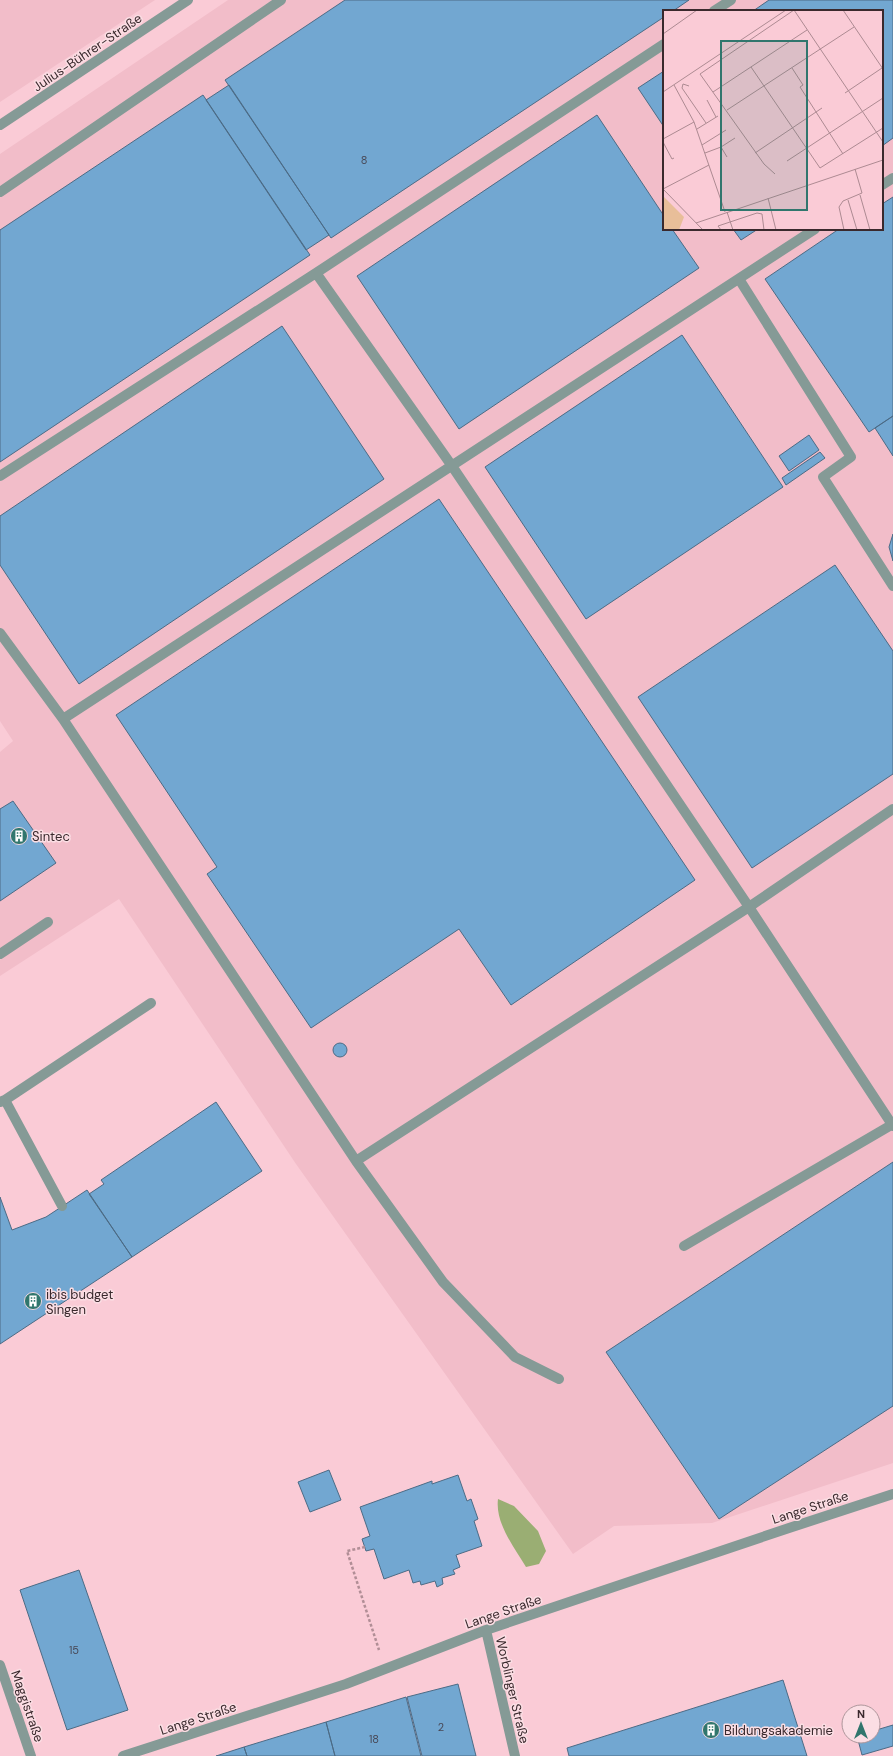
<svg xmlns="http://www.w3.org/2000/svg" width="893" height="1756" font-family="'DM Sans',sans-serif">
<rect width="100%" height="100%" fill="#facbd6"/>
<path fill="#f2bdc9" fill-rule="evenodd" d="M0,0H155L0,102Z
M228,0H893V1463L712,1523L614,1526L573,1554L296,1164L119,899L0,976V752L13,741L0,721V154ZM664,11H882V229H664Z"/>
<path fill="#9aae73" d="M498,1499L514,1506L538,1531L546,1551L539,1564L526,1567C514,1547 495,1523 498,1499Z"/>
<path fill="#72a7d1" stroke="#4c6b85" d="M345,0H689L673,11H664V17L331,238L225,80Z
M769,0H893V138L882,146V11H753Z
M664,71V127L638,88Z
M229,85L329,235L306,250L206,100Z
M203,95L310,255L0,462V230Z
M597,115L664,216V229H672L699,268L459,429L357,276Z
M893,197V416L869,432L765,279L839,229H882V204Z
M733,229H758L741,240Z
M282,326L384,479L79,684L0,565V516Z
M682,335L783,487L586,619L485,467Z
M893,416V456L875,428Z
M809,435L819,450L789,471L779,456Z
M820,452L825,458L786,485L782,478Z
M439,499L695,880L511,1005L459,929L311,1028L207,874L217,867L116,715Z
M893,534V561L889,547Z
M835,565L893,651V774L752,868L638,697Z
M13,801L56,863L0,901V809Z
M333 1050a7 7 0 1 1 14 0a7 7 0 1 1-14 0Z
M216,1102L262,1171L132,1257L89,1194L104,1184L101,1180Z
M893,1162V1406L719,1519L606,1352Z
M87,1190L132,1257L0,1344V1197L12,1230L46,1217Z
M329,1470L341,1500L310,1512L298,1482Z
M458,1475L467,1501L471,1499L478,1519L474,1521L482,1546L456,1555L460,1567L453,1570L455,1574L442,1578L443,1584L437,1587L435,1581L421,1585L420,1581L413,1583L409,1570L384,1579L374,1549L366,1551L362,1539L370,1536L360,1507L432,1481V1484Z
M79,1570L128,1710L67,1730L20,1590Z
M783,1680L807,1756H569L567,1748Z
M458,1684L476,1756H422L407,1697Z
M406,1697L421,1756H335L326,1722Z
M326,1722L335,1756H247L244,1747Z
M893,1725V1746L862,1755L857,1736H873V1731Z
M244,1747L247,1756H216Z"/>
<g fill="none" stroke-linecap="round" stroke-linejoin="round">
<path stroke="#b18e96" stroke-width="2.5" stroke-dasharray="3 2" stroke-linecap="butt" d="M365,1547L347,1551L379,1650"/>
<path stroke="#859a96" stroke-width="10" d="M714,11L731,0
M882,185L893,178
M0,192L281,0
M316,273L452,466L749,907L893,1126
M739,279L851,457L823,477L893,586
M0,476L316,273L664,44
M0,633L63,719L356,1161L443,1282L515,1357L559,1379
M63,719L815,229
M0,954L48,922
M5,1100L151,1003
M0,1102L5,1100L62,1206
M356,1161L749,907L893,809
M684,1246L893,1124"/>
<path stroke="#859a96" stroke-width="10" d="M0,125L188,0
M486,1630L515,1756
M0,1665L31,1756
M123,1756L346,1684L486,1630L789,1528L893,1494"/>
</g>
<defs>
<g id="building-disc" transform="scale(0.9)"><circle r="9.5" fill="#30766d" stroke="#fbdee4"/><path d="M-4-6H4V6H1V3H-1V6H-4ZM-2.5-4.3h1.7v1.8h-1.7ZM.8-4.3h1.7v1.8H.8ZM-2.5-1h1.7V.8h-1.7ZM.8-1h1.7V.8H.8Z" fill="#fff"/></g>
</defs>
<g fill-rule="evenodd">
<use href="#building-disc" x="19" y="836"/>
<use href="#building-disc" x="33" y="1301"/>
<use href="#building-disc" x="711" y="1730"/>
</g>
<g text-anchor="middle" stroke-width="3" stroke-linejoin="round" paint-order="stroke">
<g font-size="11" fill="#484856">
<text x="364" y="164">8</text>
<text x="74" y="1654">15</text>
<text x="441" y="1731">2</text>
<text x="374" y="1743">18</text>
</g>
<g font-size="13" fill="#3a292d" stroke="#fbdee4">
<text transform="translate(87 52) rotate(-34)" y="5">Julius-Bührer-Straße</text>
<text transform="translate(810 1507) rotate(-18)" y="5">Lange Straße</text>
<text transform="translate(503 1611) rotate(-19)" y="5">Lange Straße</text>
<text transform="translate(513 1690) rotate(77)" y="5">Worblinger Straße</text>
<text transform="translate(28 1706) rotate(71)" y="5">Maggistraße</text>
<text transform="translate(198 1718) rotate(-18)" y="5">Lange Straße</text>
</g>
<g font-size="13" fill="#3a292d" stroke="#fbdee4" text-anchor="start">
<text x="32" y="841">Sintec</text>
<text x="46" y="1299">ibis budget<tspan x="46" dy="15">Singen</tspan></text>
<text x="724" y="1735">Bildungsakademie</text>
</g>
</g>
<g transform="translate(663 10)">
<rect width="220" height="220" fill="#facbd6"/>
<path d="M0,186L21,207L16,220H0Z" fill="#e8be99"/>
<path fill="none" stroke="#ad8a92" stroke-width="1" d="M131,0L220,132M180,0L220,59M0,24L34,0M88,57L157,158L220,118M129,58L140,75L137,77L180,144M11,75L31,112L62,202M26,76L20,74L19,78L43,113M0,82L123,0M50,82L144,20M182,83L219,58M44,90L53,107M64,100L191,17M34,119L55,106M0,129L31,112M0,132L9,149L11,148M39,135L63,120M58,137L72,128M42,143L58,137L64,147M92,143L159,98M124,151L220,88M112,164L101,154L37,64L131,0M0,179L46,155M0,179L40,220M197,185L207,220M105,188L113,220M185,190L194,220M64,202L70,220M33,213L220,150M58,220L55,216L94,203L99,204L101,220M181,220L176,197L180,191L199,183L192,159"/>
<path fill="#30766d" fill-opacity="0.15" stroke="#30766d" stroke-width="2" d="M58,31H144V200H58Z"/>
<rect width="220" height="220" fill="none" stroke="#3a292d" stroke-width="2"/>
</g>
<g transform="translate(861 1724)"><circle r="19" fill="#fbdee4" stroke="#ae969b"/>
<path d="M0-3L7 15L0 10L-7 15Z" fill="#30766d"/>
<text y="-6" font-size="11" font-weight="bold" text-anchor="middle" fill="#3a292d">N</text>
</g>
</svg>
